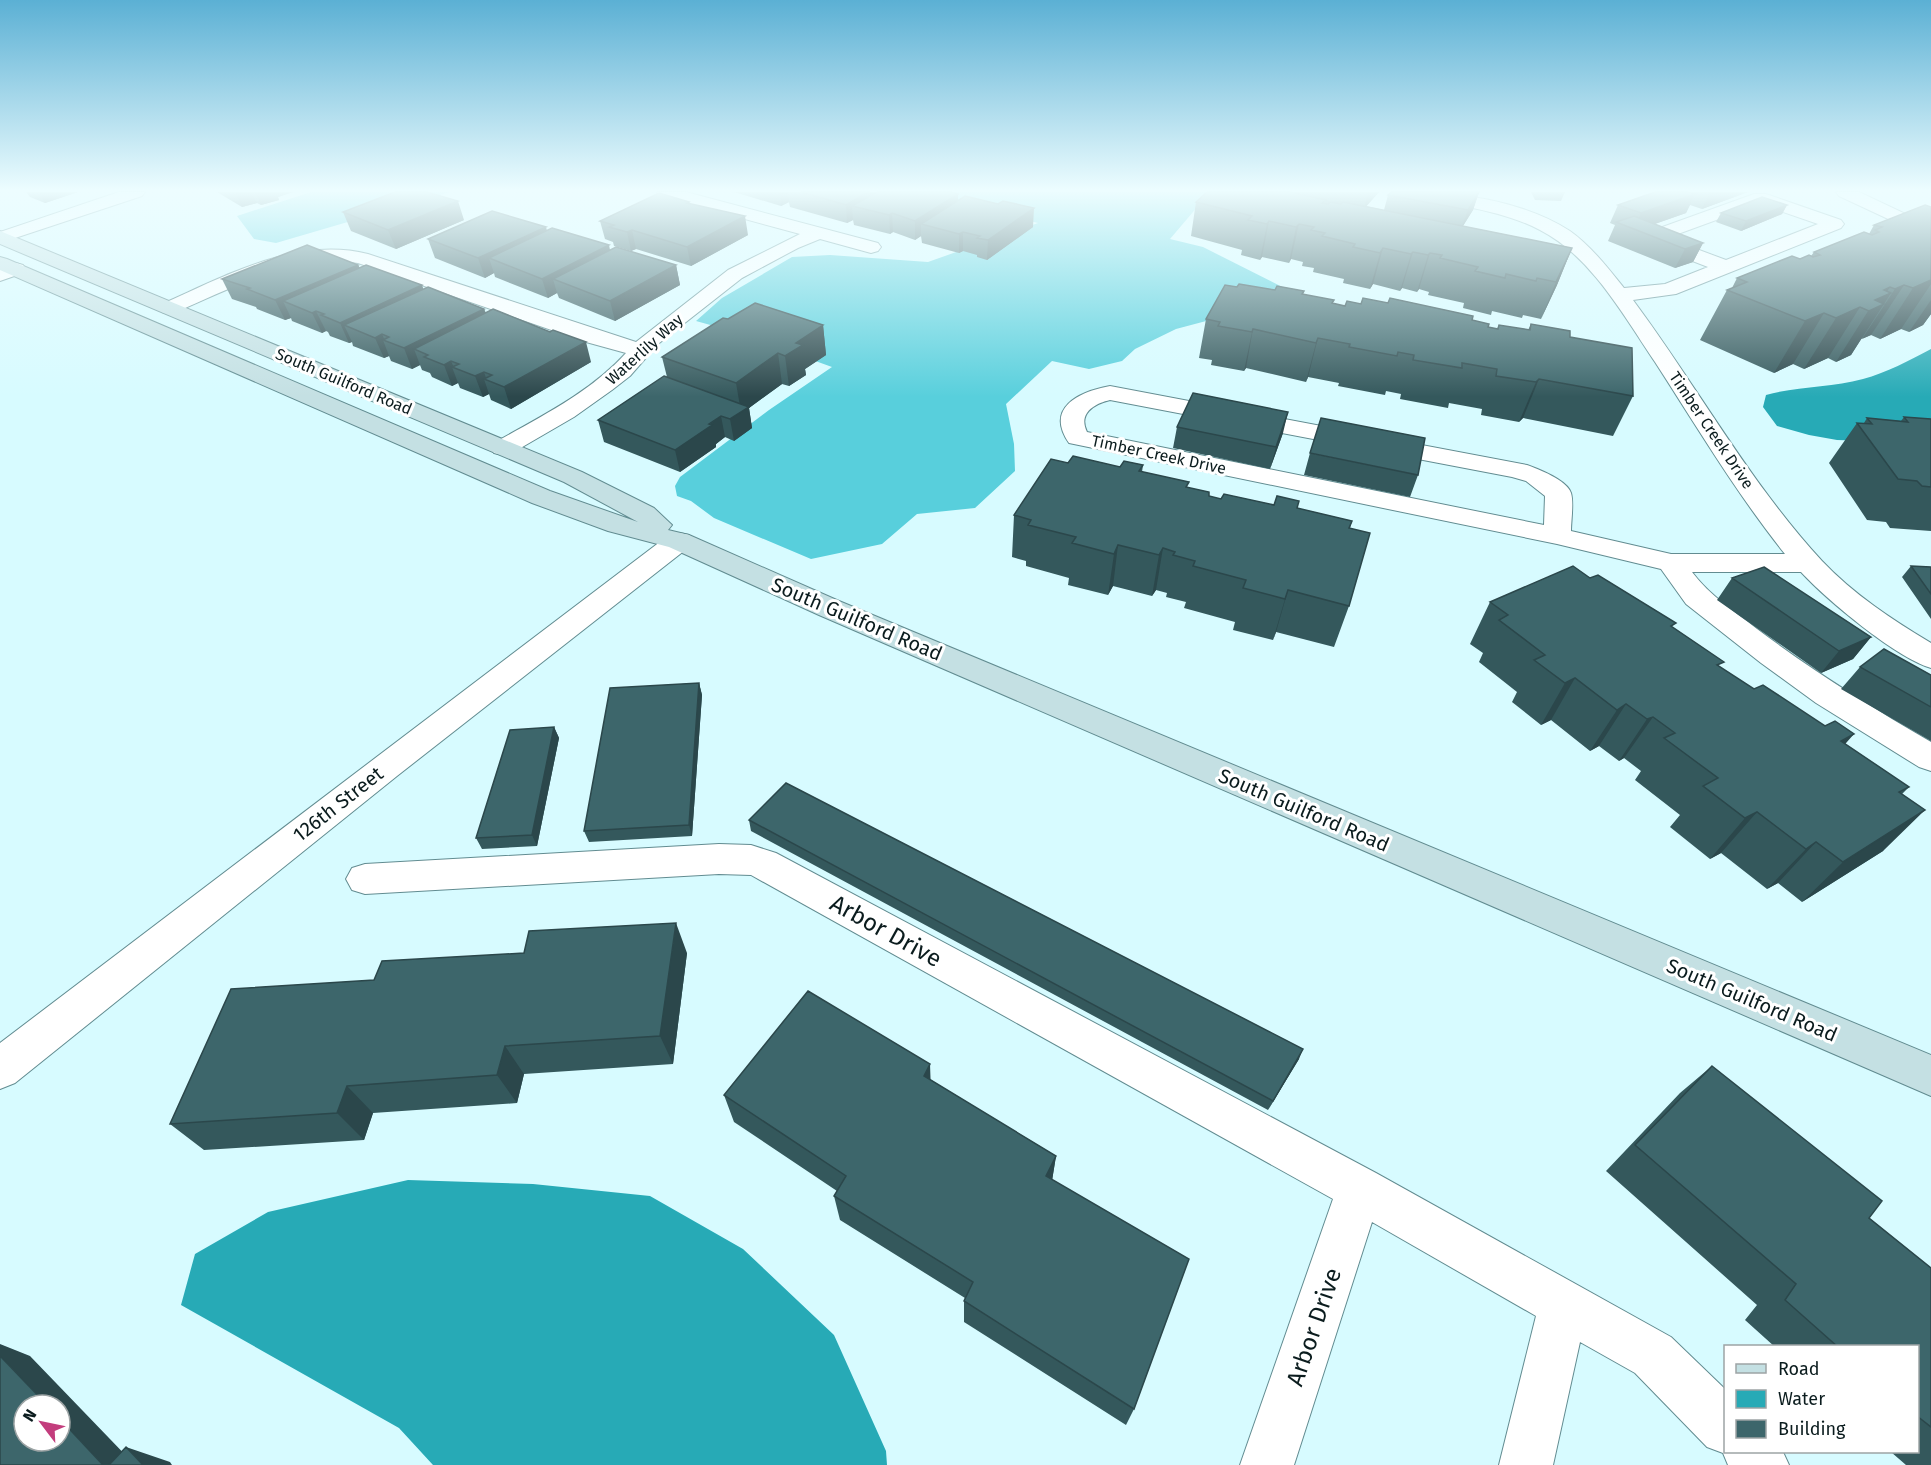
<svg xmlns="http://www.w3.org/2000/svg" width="1931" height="1465" font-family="'Fira Sans',sans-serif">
<rect width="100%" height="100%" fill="#d7fbff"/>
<path fill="#58cfdc" d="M311,192H450L276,243L254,239L237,216Z
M912,192H1210L1170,239L1203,247L1300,296L1176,329L1135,349L1122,361L1089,369L1052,361L1006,404L1014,444L1015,471L975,508L917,514L882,544L811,559L714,518L691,501L677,496L675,486L680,477L769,410L832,367L732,331L696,321L722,298L792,257L830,255L928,262L1038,223Z"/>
<path fill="#27aab6" d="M1931,349V443L1837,440L1809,435L1777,426L1763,407L1766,395C1798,386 1831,388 1863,379C1886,373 1910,360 1931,349Z
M408,1180L533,1184L650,1196L743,1249L834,1335L886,1451L887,1465H433L399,1428L181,1305L195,1254L268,1212Z"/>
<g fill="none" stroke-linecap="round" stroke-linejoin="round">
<g stroke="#628c91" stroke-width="2">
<path id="minor" d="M119,192H145L142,196L0,243V232Z
M657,192H686L878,243L881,247L878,251L871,253L820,239L798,248L742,278L658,344L630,376L612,390L574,417L512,453L503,455L494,453L491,448L494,443C540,417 591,392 626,353L586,342L358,263C292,254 235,287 176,312L169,314L162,312L159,308L162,304C226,276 296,236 368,254L636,342L728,270L800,234L660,196Z
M1399,192C1455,191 1522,200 1570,231C1591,246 1608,268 1624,288L1665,284L1708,267L1643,242L1641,238L1643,234L1754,194H1766L1841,220L1844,224L1841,228L1676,294L1633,300C1697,386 1749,482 1822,561C1853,594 1893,620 1931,643V668C1895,657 1827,600 1801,572H1692C1710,596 1734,611 1757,629C1813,671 1871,707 1931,742V771L1919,767L1816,703L1761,663L1686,604L1661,569L1557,544L1069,443C1045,408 1078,392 1110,386L1527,465C1538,469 1567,480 1571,493C1574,503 1571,520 1571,531L1671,554H1785C1737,494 1697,427 1655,362C1624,316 1591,256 1540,230C1500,209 1452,205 1408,197L1402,196ZM1760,204L1818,224L1726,260L1667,238ZM1110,400L1512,477L1526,481L1545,496L1544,525L1087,432C1078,414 1093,404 1110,400Z
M16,263L23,265L26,269L23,273L0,281V268Z
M679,533L689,535L693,541L689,547L397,776L15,1083L0,1089V1043L669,535Z
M719,844L751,845L776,853L1376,1173L1671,1337L1726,1390V1452H1783L1789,1465H1728L1723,1453L1707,1447L1635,1373L1580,1342L1553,1465H1499L1536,1316L1372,1222L1294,1465H1240L1333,1199L751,875L719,874L365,894L352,890L346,879L352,868L365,864Z"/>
</g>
<g stroke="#628c91" stroke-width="2">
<path id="tertiary" d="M1836,192H1859L1931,226V239L1839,196Z"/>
</g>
<g stroke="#628c91" stroke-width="2">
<path id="secondary" d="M0,231L582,472L654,508L672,525L668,530L689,535L839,601L1931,1055V1096L819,615L669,547L608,531L532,503L0,270V257L7,259L550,491L638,522L564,482L0,244Z"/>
</g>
<use href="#minor" fill="#fff" fill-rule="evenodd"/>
<use href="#tertiary" fill="#fff" fill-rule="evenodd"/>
<use href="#secondary" fill="#c4e0e3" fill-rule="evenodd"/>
</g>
<path fill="#34585c" d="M26,192H78L45,203L30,197Z
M217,192H293L278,197L279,200L261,205L257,203L242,207Z
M734,192H951L958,201L1033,227L987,260L977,257V255L963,251L959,253L922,243L921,236L915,240L893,232L890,234L854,225L853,220L847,223L790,207L789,202L781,206Z
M1207,192H1379L1366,206L1384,210L1388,195L1479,192L1473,210L1463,226L1572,248L1557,285L1541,319L1523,315L1522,318L1492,311L1491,315L1463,308L1464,303L1428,295L1429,292L1419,289L1417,292L1402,288L1400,291L1373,284L1370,289L1343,283L1344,279L1313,272L1314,268L1302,266L1303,262L1291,259L1289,263L1262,257L1260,260L1241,255L1242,250L1191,236L1196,202Z
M1531,192H1565L1561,201L1535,200Z
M1655,192H1748L1702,209L1690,205L1686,213L1655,224L1703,243L1693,262L1675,268L1608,241L1615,225L1610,223L1618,205Z
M689,203L748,235L691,266L636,249L631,251L614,246L613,242L605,239L600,221Z
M1787,205L1782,214L1741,231L1716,222L1721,213Z
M1931,207V314L1923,325L1909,332L1901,329L1880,339L1871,335L1861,339L1851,355L1836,362L1828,358L1804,369L1793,364L1774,373L1700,340L1727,290L1732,288L1737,278L1800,259L1811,256L1814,252L1869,234L1874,225Z
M343,212L464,220L396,249L351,231Z
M547,231L610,250L676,265L680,285L615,321L559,298L557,293L548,298L495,277L494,273L485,278L435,258L428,239Z
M358,265L360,268L484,309L486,313L591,362L511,409L491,400L489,394L483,397L460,388L458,383L452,386L432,377L430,373L422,370L420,365L412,369L391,361L389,356L384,358L353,346L352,342L349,343L330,336L328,332L326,331L322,333L292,321L291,318L285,320L257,309L256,307L232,299L222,279Z
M1237,287L1275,290L1304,291L1303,294L1333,304L1345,306L1472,320L1488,327L1497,329L1499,325L1528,330L1531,324L1570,337L1633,396L1613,436L1523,418L1519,422L1481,415L1482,409L1449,403L1448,408L1400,399L1401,394L1386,391L1385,395L1338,386L1339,383L1308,377L1306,382L1246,368L1244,371L1211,365L1212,360L1199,358L1206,319Z
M728,319L823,325L826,355L805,369L806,375L789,386L782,384L749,408L752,428L734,441L725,437L716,444V447L680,472L604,442L598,420L667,377L662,357Z
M1904,417L1931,419V531L1890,528L1886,522L1867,520L1829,463L1857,423H1864L1867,418L1901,421Z
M1177,427L1283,433L1270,469L1173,448Z
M1310,453L1418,475L1410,497L1304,475Z
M1068,463L1120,467L1143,465L1142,472L1209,496L1221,499L1297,508L1352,521L1350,528L1349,606L1334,647L1276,632L1273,640L1233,630L1235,622L1184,608L1186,602L1166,597L1167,593L1156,590L1152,596L1113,586L1108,595L1068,585L1069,578L1026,566V561L1012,557L1014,515Z
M1911,566L1931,567V619L1902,577Z
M1590,578L1673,628L1720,667L1754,689L1845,744L1909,787L1902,794L1883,851L1802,902L1778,883L1767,889L1721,853L1710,859L1670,827L1680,815L1635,780L1641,771L1624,758L1619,761L1599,746L1590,751L1551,720L1541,725L1512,702L1517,692L1479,662L1483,653L1470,644L1490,602Z
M1732,578L1871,637L1853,659L1821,673L1717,600Z
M1860,667L1931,675V741L1841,689Z
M699,683L702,695L692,836L589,842L584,831Z
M554,727L559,738L537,846L482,849L476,838Z
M749,820L1299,1059L1268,1110L751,831Z
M687,953L673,1064L524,1074L517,1103L373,1113L364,1140L204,1150L170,1124L374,980Z
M1712,1066L1869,1218L1931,1268V1465H1906L1891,1452H1917V1347H1775L1745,1320L1757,1305L1606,1171L1680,1093Z
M931,1080L1056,1156L1052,1180L1134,1409L1126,1425L964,1322V1301L965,1298L840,1220L834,1196L837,1191L734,1122L724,1095Z"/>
<path fill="#2b474b" d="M39,192H78L45,203Z
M235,192H251L257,203L242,207Z
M255,192H293L278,197L279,200L261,205Z
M780,192H788L789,202L781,206Z
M868,192H892L852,206L853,220L847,223L846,205Z
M1368,192H1379L1364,209Z
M1479,192L1473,210L1461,229L1468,210Z
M1710,192H1748L1702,209Z
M958,194V212L921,224V236L915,240V221Z
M1695,194L1686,213L1637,230L1634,229L1641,213Z
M458,201L464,220L396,249L388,230Z
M1787,205L1782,214L1741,231L1746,221Z
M1034,208L1033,227L987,260L988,240Z
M892,213L893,232L890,234L889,215Z
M745,216L748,235L691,266L687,247Z
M1269,221L1262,257L1260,260L1267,224Z
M1299,224L1291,259L1289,263L1296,227Z
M546,227L551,246L489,258L494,273L485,278L478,258Z
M632,230L636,249L631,251L627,232Z
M963,232V251L959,253V234Z
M1703,243L1693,262L1675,268L1685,249Z
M609,245L613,265L553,279L557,293L548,298L542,279Z
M1383,248L1373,284L1370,289L1380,253Z
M1572,248L1557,285L1541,319L1556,282Z
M1413,252L1402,288L1400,291L1411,254Z
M1430,253L1419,289L1417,292L1428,255Z
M358,265L367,284L283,301L291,318L285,320L275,300Z
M676,265L680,285L615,321L610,301Z
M1931,280V284L1901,329L1880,339L1913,288Z
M422,285L429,305L344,325L352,342L349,343L340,323Z
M1904,285L1871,335L1862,339L1895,289Z
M1890,287L1884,296L1891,293L1851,355L1836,362L1875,300L1884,290Z
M1931,300V314L1923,325L1909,332Z
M1860,307L1828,358L1804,369L1836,318Z
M484,309L491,329L428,355L414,349L420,365L412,369L404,348Z
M316,311L326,331L322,333L312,313Z
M1824,313L1793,364L1774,373L1805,321Z
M823,325L826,355L805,369L806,375L789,386L785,356L796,343Z
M1253,329L1246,368L1244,371L1252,332Z
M382,334L385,341L383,340L389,356L384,358L375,338Z
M1318,338L1308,377L1306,382L1316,343Z
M586,342L591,362L511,409L504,387Z
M778,353L782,384L749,408L752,428L734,441L730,419L741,412L736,383Z
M451,361L454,368L452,367L458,383L452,386L444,365Z
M484,372L487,381L484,379L489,394L483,397L475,376Z
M1539,379L1523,418L1519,422L1536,382Z
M1288,412L1283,433L1270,469L1276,447Z
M721,416L725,437L716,444V447L680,472L675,450Z
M1118,545L1113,586L1108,595L1114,554Z
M1163,548L1156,590L1152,596L1159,555Z
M1288,590L1276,632L1273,640L1285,599Z
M1871,637L1853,659L1821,673L1839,651Z
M1575,678L1551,720L1541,725L1565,683Z
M699,683L702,695L692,836L689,825Z
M1626,704L1599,746L1590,751L1617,710Z
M1653,717L1624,758L1619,761L1647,719Z
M554,727L559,738L537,846L532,835Z
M1854,734L1817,776L1841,741Z
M1925,810L1883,851L1802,902L1843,862Z
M1757,812L1721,853L1710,859L1745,818Z
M1816,842L1778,883L1767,889L1806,849Z
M676,923L687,953L673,1064L660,1036Z
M505,1046L524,1074L517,1103L497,1075Z
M1303,1049L1299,1059L1268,1110L1273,1101Z
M930,1064L931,1092L924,1076Z
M347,1086L373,1113L364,1140L337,1113Z
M1056,1156L1052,1181L1046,1176Z
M0,1344L30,1356L135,1465H103L60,1419V1405H47L0,1356Z
M126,1447L170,1462L172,1465H143Z"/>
<path fill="#3d666b" stroke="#2b474b" stroke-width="1.5" d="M395,192H427L458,201L388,230L343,212Z
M801,192H868L846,205Z
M877,192H951L958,194L915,221L892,213L889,215L852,206Z
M1207,192H1290L1326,200L1322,203L1328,204L1330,202L1341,204L1343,202L1572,248L1556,282L1537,278L1536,281L1506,274L1505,278L1475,271L1478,267L1440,258L1442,255L1430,253L1428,255L1413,252L1411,254L1383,248L1380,253L1353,247L1355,244L1322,236L1325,233L1311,230L1314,227L1299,224L1296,227L1269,221L1267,224L1248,220L1252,216L1196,202Z
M1391,192H1479L1468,210L1388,195Z
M1655,192H1688L1695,194L1641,213L1618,205Z
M659,193L689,202L687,203L745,216L687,247L632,230L627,232L609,227L614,225L600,221Z
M965,196L998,204L1003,201L1034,208L988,240L977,238L980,236L963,232L959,234L921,224Z
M1762,197L1787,205L1746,221L1721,213Z
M1925,205L1931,207V280L1913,288L1904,285L1895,289L1890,287L1884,290L1891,293L1875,300L1884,304L1869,311L1860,307L1836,318L1824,313L1805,321L1727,290L1747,282L1737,278L1792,256L1800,259L1809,255L1813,257L1820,255L1814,252L1864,232L1872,235L1879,232L1875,230L1882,227L1874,225Z
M492,211L546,227L478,258L428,239Z
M1634,216L1703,243L1685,249L1616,222Z
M552,228L609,245L542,279L489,258Z
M307,245L358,265L275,300L247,289L250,288L222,279Z
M616,247L676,265L610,301L553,279Z
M366,265L422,285L340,323L321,315L324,314L316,311L312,313L283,301Z
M1239,284L1275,290L1277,286L1304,291L1302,294L1334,300L1332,303L1345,306L1347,301L1361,304L1363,298L1388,303L1390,298L1473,316L1472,320L1489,324L1488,327L1498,329L1499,325L1530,330L1531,324L1570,331V337L1632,348L1633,396L1539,379L1536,382L1496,376L1497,369L1462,363V368L1413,360L1414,355L1398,352L1397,356L1349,347L1350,344L1318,338L1316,343L1253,329L1252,332L1218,326L1220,322L1206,319L1225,285L1237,287Z
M428,287L484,309L404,348L383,340L389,337L382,334L375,338L344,325Z
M755,303L823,325L796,343L803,345L785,356L778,353L736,383L662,357L723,318L728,319Z
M493,309L550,332L553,330L586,342L504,387L484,379L492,375L484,372L475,376L452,367L459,364L451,361L444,365L424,357L428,355L414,349Z
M664,376L749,407L730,419L721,416L709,424L712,425L675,450L598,420Z
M1193,393L1288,412L1276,447L1177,427Z
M1904,417L1931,419V487L1922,486L1917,481L1898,479L1857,423L1872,424L1867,418L1908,422Z
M1321,418L1425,438L1418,475L1310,453Z
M1073,456L1120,467L1124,461L1143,465L1139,471L1189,482L1186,487L1209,492V496L1221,499L1224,494L1274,505L1277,496L1299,501L1297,508L1352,521L1349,528L1370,533L1349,606L1288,590L1285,599L1243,588L1246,580L1193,566L1195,561L1173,555L1175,552L1163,548L1159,555L1118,545L1114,554L1072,543L1076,537L1028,525L1031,520L1014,515L1051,459L1068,463Z
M1573,566L1590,578L1598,575L1676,623L1671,626L1724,662L1717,665L1754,689L1763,685L1825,726L1835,721L1854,734L1841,741L1909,787L1899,792L1925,810L1843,862L1816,842L1806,849L1757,812L1745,818L1703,786L1718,778L1664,738L1675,733L1653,717L1647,719L1626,704L1617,710L1575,678L1565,683L1534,660L1545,655L1499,620L1508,615L1490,602Z
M1911,566L1931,567V594Z
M1764,567L1871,637L1839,651L1732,578Z
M1884,649L1931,675V707L1860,667Z
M699,683L689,825L584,831L610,688Z
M554,727L532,835L476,838L510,730Z
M786,783L1303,1049L1273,1101L749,820Z
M676,923L660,1036L505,1046L497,1075L347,1086L337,1113L170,1124L231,989L374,980L382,961L524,953L529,931Z
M808,991L930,1064L924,1076L1056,1156L1046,1176L1189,1259L1134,1409L964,1301L973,1282L834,1196L846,1176L724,1095Z
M1712,1066L1882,1201L1869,1218L1931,1268V1427L1917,1416V1347H1838L1785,1300L1796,1284L1635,1145Z
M0,1356L47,1405H24V1441H60V1419L103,1465H0Z
M126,1447L143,1465H109Z"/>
<linearGradient id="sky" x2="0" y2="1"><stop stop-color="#5bb0d4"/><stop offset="0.48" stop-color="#edfdff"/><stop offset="1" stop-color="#edfdff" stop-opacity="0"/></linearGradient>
<rect width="1931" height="397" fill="url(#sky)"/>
<g text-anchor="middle" stroke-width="6" stroke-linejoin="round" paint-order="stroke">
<g font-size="16" fill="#0b1c1e" stroke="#fff">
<text transform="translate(644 349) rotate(-42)" y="6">Waterlily Way</text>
<text transform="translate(344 381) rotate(23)" y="6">South Guilford Road</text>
<text transform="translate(1712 430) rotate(56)" y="6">Timber Creek Drive</text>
<text transform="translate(1159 454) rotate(12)" y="6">Timber Creek Drive</text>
</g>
<g font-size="20" fill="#0b1c1e" stroke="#fff">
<text transform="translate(857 619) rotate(23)" y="7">South Guilford Road</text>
<text transform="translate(338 804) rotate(-38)" y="7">126th Street</text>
<text transform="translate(1304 810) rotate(23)" y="7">South Guilford Road</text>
<text transform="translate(1752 1000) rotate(23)" y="7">South Guilford Road</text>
</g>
<g font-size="24" fill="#0b1c1e" stroke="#fff">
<text transform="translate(886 931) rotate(29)" y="8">Arbor Drive</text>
<text transform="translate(1314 1327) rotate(-71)" y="8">Arbor Drive</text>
</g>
</g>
<rect x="1724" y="1345" width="195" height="108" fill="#ffffff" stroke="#9da4a5" stroke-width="1.5"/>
<rect x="1736" y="1364" width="30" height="9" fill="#c4e0e3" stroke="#9da4a5" stroke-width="1.5"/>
<text x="1778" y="1375" font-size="18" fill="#0b1c1e">Road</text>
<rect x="1736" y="1390" width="30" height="18" fill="#27aab6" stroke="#9da4a5" stroke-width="1.5"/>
<text x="1778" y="1405" font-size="18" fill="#0b1c1e">Water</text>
<rect x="1736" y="1420" width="30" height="18" fill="#3d666b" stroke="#9da4a5" stroke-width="1.5"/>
<text x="1778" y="1435" font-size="18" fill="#0b1c1e">Building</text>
<g transform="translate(42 1423) rotate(302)"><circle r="28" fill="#ffffff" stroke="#9da4a5" stroke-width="1.5"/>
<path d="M0-4.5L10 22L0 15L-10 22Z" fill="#c33d7d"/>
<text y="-9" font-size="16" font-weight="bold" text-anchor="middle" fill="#0b1c1e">N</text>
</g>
</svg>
